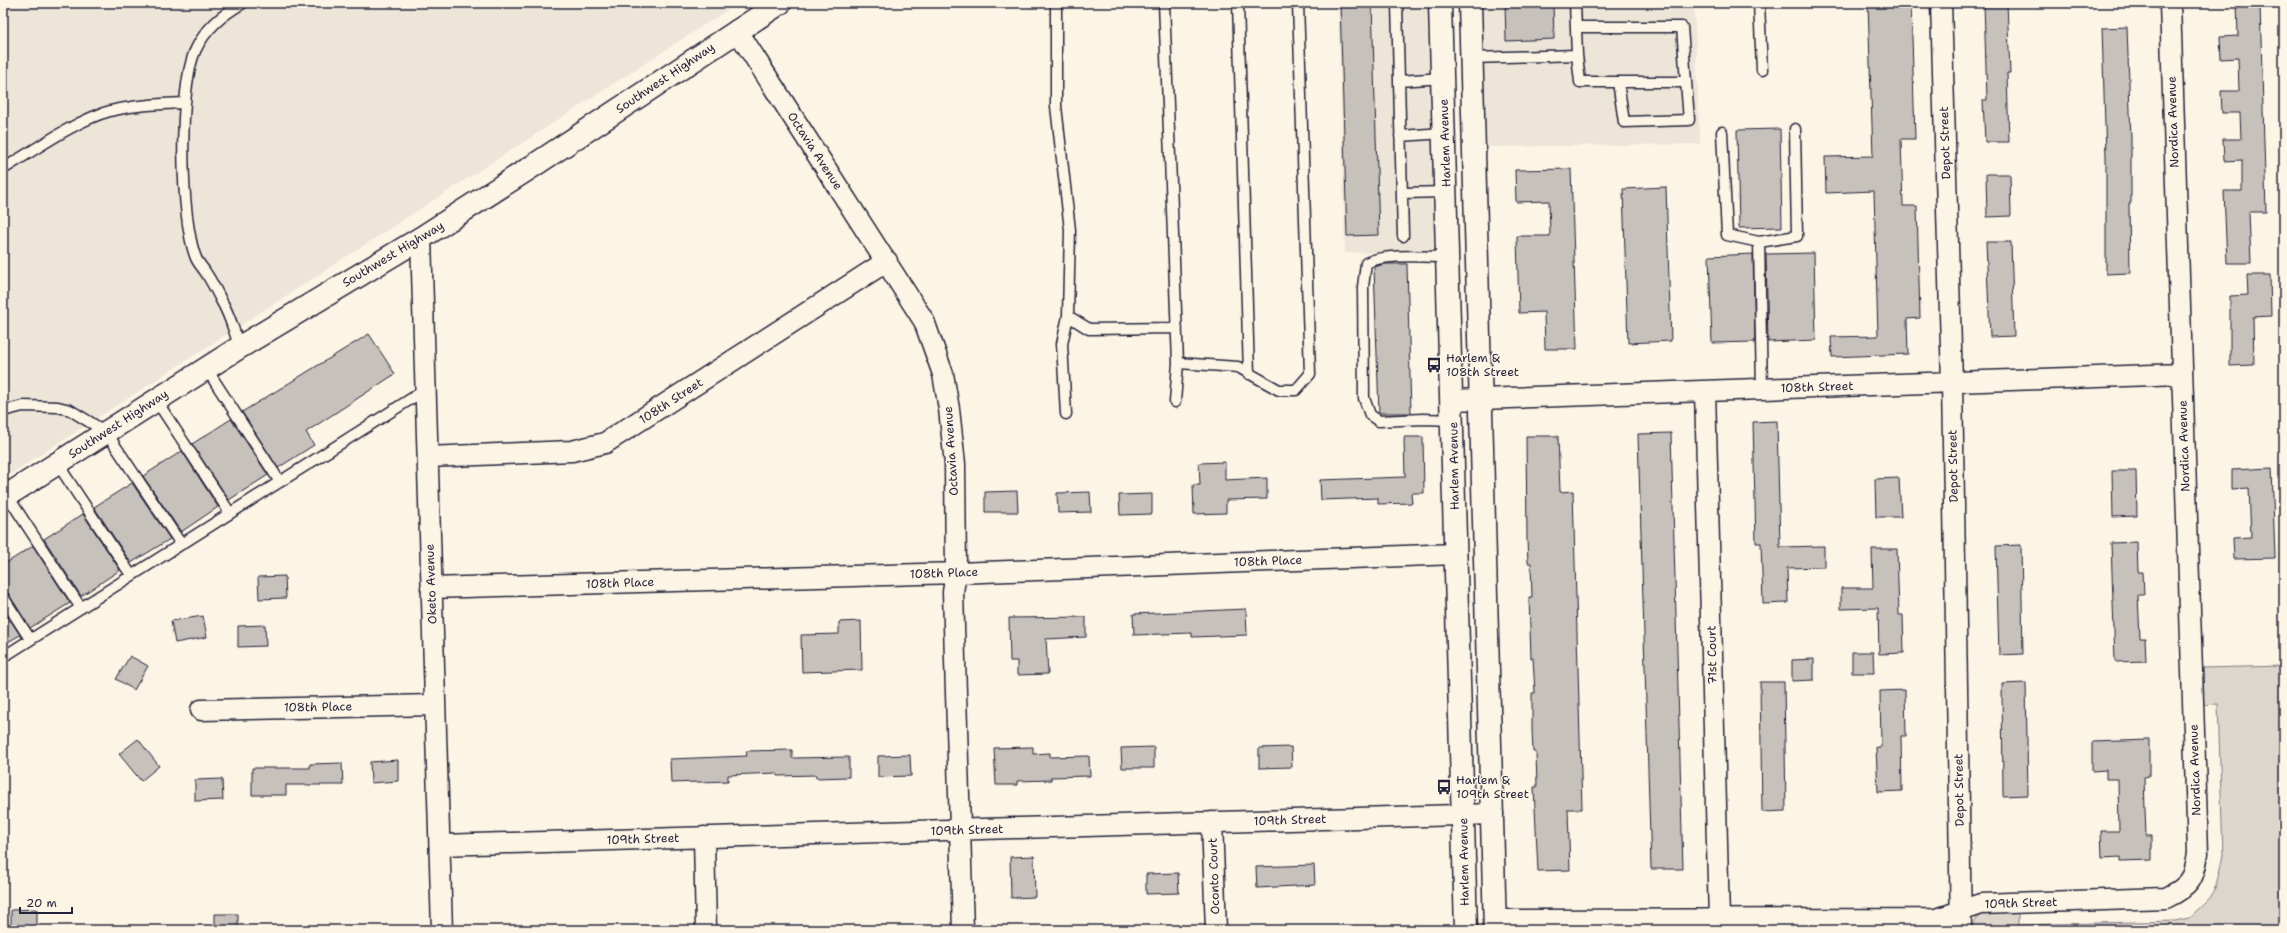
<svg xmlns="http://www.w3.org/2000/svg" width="2287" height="933" font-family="'Shantell Sans',sans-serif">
<rect width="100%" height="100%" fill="#fcf5e5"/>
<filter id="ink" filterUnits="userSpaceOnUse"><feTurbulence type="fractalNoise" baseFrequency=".025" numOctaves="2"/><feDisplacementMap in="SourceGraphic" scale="8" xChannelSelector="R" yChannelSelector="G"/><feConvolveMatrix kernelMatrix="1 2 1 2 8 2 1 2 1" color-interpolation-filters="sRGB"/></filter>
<g filter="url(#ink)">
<path fill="#ece5d8" d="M3,3H738L3,479Z
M1338,3H1428L1435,251L1345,253Z
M1480,3H1694L1700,144L1485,147Z"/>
<path fill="#dcd6cc" stroke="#7f7c84" d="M2284,666V930H1971C1976,907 1999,912 2018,911V925L2175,921L2189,918L2208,900L2216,886L2223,855L2218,704L2202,705L2201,668Z"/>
<path fill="#c6c1bb" stroke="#22223b" d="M1340,3H1372L1379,235L1347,236Z
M1505,3H1553L1554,39L1506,41Z
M1868,3H1911L1915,139H1901L1903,206H1917L1920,318L1907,319L1908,354L1832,357L1831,337L1878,336L1874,191L1826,193L1825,157L1873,156Z
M1984,3H2007L2010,73H2007L2009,142H1985L1983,100H1987Z
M2237,3H2260L2266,212H2249L2251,263H2227L2224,191H2242V160L2224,161L2223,139H2241L2240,113H2222L2221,91H2239L2238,58L2221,59L2220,37L2238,36Z
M2127,27L2131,139V203H2129L2130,273L2106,274V158L2102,28Z
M1780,129L1782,227L1739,228L1737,130Z
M1571,169L1577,349H1545L1544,312L1519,313L1517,236H1550L1549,201L1516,202L1515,170Z
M1986,174H2010L2011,216L1987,217Z
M1666,187L1671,341L1628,343L1623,189Z
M1986,242H2011L2014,336L1990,337Z
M1814,253L1816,340L1768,342L1766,254Z
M1753,254L1755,342L1712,343L1709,256Z
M1385,264H1407L1411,413H1379L1374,267Z
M2247,275H2270L2271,316L2253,317L2254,365L2230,366V296L2248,295Z
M369,334L395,374L306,432L314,445L278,468L242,412Z
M231,419L268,475L229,500L192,444Z
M1777,421L1780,547L1824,546V567L1787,568L1788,603L1763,604L1761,543H1756L1753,422Z
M1671,433L1683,869H1651L1638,434Z
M1526,436H1558L1560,492L1573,491L1582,809H1568L1570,870L1538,871L1534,787H1537L1536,752H1533L1532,729V693H1535L1533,658H1531L1529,598H1532L1531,563H1528L1527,540Z
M1404,437H1423L1424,493H1411L1412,503L1378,504V498L1321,500L1320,480L1405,477Z
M182,451L218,507L181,532L143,476Z
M1225,462V480L1267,478V499L1226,500V513L1194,514L1193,485H1200L1199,463Z
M2272,468L2275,558L2234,559L2233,538L2251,537L2249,488L2232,489V470Z
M2112,471H2136L2137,516L2113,517Z
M1899,478L1901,517H1876L1875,479Z
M132,483L170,539L131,563L94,507Z
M1017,491L1018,512H985V492Z
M1090,492L1091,512L1058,513L1057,493Z
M1152,494V514L1120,515L1119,495Z
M83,514L120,570L81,596L44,539Z
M2137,542L2138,572H2143L2144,595H2138L2140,638H2145L2146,661L2115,662L2111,543Z
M2021,545L2023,654L1999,655L1996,546Z
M33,546L70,603L30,628L8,593L3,591V565Z
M1872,549H1897L1899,615H1903L1904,653L1879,654L1878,608L1841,609V588H1873Z
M285,576L286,598L259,599L258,577Z
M3,609L20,635L3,645Z
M1246,609L1247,635L1192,637V633L1134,635L1133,614Z
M203,616L207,637L175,643L171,621Z
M1086,617V637L1046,639L1048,674L1017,675V661H1010L1009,618Z
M861,621L862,670L802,672L801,635L839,634V622Z
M265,625L266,646L238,647V626Z
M1852,652H1873L1874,673H1852Z
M130,656L148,666L134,690L116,679Z
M1814,659V680L1792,681V660Z
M1760,682H1784L1786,811L1762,812Z
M2026,683L2028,795L2003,796L2002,684Z
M1905,690L1906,736H1901L1902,791L1878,792L1876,747H1881L1880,691Z
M138,739L159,766L141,781L119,754Z
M2149,740V776L2144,777L2145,809L2146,836H2152V860L2121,861V857L2102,858L2101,831H2119L2118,779H2106V770L2092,771V742Z
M1033,747V754L1050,753V757L1089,756L1090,776L1051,777V780L1017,781V785H996L994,748Z
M1154,747V768H1122L1121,748Z
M1291,747L1292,767L1259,768V748Z
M792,750V758L849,757V777L816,778V775L777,776V773L728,775V781L671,783L670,759L747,756L746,751Z
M910,755L911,776L878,777V756Z
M398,760V781L371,783L370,762Z
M342,763L343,785H286V795H252V768H310V764Z
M222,779L223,800L195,801V780Z
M1034,856L1035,897L1011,898L1010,857Z
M1314,865L1315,885L1257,888L1256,867Z
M1178,873L1179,893L1146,894V874Z
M37,909V930H11V910Z
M215,914H238V930H215Z"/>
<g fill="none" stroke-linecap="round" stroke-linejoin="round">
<g stroke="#22223b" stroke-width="13">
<path id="lane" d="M1056,3V106L1070,230L1068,316L1062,344L1066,414
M1164,3L1178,363L1175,402
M1238,3L1249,374
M1397,3L1403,236
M1575,3L1577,55
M1759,3L1762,70
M1576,27H1682L1686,82
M1472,58L1577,55L1580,82H1686L1689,120L1624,122L1618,82
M1399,81L1443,78
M1722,132L1727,235L1759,242L1797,236L1795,129
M1400,136L1444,133
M3,169C33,151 76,120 110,111C135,105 160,104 185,103
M1402,193L1446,192
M1759,242L1762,389
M1448,257C1425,257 1386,253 1366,263L1363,287L1364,398L1370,415L1379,421L1423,419L1453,420
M1068,316L1089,329L1177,328
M240,347C234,332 230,315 222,302C217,292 212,282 206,273C203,268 198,263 196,258C180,219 178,85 196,49C206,28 223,14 243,3
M1178,363L1238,367L1279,390H1296L1310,374L1298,3
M206,368L280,482
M156,400L230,513
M3,411L23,406L58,407L70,410L106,432L181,544
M57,463L131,575
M7,495L81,608
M3,597L30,639
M3,657L425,390"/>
</g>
<g stroke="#22223b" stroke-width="23">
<path id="street" d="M1941,3L1952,382L1961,930
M737,30L924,321L943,374L949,409L955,464L956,573L953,592L963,930
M421,238L442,930
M1705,391L1719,919
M1452,400L2181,374
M428,457L572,451L605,443L887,261
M431,588L956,573L1456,554
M201,710L435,705
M1212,822L1216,930
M704,837L706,930
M440,845L1493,814
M1495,920L1937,919L1981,904L2166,898C2191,886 2194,879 2198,853L2170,3"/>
</g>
<g stroke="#22223b" stroke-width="25">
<path id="primary" d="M1440,3L1466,930
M1470,3L1495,930
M3,498L240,347L421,238L536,164L780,3"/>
</g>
<use href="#lane" stroke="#fcf5e5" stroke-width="10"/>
<use href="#street" stroke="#fcf5e5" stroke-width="20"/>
<use href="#primary" stroke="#fcf5e5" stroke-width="22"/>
</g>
</g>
<defs>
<g id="bus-bare" transform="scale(1.2)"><path d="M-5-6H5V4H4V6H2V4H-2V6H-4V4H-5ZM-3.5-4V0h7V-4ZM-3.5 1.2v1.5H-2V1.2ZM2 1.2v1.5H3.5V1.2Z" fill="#22223b" stroke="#fcf5e5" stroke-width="2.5" paint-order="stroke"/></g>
</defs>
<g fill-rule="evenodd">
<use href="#bus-bare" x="1434" y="365"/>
<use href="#bus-bare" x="1444" y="787"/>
</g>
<g text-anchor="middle" stroke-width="3" stroke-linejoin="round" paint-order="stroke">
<g font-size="12" fill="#22223b" stroke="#fcf5e5">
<text transform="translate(665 78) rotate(-34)" y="4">Southwest Highway</text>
<text transform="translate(2173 122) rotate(-92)" y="4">Nordica Avenue</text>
<text transform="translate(1445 143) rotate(-92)" y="4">Harlem Avenue</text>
<text transform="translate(1945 143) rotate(-92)" y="4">Depot Street</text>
<text transform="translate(815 151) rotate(57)" y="4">Octavia Avenue</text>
<text transform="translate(393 254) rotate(-31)" y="4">Southwest Highway</text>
<text transform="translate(1817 387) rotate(-2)" y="4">108th Street</text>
<text transform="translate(671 401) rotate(-33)" y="4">108th Street</text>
<text transform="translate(118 424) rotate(-33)" y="4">Southwest Highway</text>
<text transform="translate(2184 446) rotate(-92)" y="4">Nordica Avenue</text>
<text transform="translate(951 451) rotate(-94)" y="4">Octavia Avenue</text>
<text transform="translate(1454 466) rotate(-91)" y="4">Harlem Avenue</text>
<text transform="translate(1953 466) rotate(-91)" y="4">Depot Street</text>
<text transform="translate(1268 561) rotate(-2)" y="4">108th Place</text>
<text transform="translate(944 573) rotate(-2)" y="4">108th Place</text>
<text transform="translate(620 583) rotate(-2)" y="4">108th Place</text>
<text transform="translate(431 584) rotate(-92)" y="4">Oketo Avenue</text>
<text transform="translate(1712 655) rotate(-91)" y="4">71st Court</text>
<text transform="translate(318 707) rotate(-1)" y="4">108th Place</text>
<text transform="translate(2195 770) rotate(-92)" y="4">Nordica Avenue</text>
<text transform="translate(1959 790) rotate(-91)" y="4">Depot Street</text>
<text transform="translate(1290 820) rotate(-2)" y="4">109th Street</text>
<text transform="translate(967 830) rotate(-2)" y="4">109th Street</text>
<text transform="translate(643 839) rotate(-2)" y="4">109th Street</text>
<text transform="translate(1464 862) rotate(-91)" y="4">Harlem Avenue</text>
<text transform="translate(1214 876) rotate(-92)" y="4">Oconto Court</text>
<text transform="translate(2021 903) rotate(-2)" y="4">109th Street</text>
</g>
<g font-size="12" fill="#22223b" stroke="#fcf5e5" text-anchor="start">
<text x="1446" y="362">Harlem &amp;<tspan x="1446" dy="14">108th Street</tspan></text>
<text x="1456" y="784">Harlem &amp;<tspan x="1456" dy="14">109th Street</tspan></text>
</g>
</g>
<rect width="2287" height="933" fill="none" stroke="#fcf5e5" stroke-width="16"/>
<rect x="8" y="8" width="2271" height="917" fill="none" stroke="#22223b" stroke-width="1.5" filter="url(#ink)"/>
<path d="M20 907v6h52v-6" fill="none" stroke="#22223b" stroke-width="2"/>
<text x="26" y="907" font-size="12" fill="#22223b" stroke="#fcf5e5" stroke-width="3" paint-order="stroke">20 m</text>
</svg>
